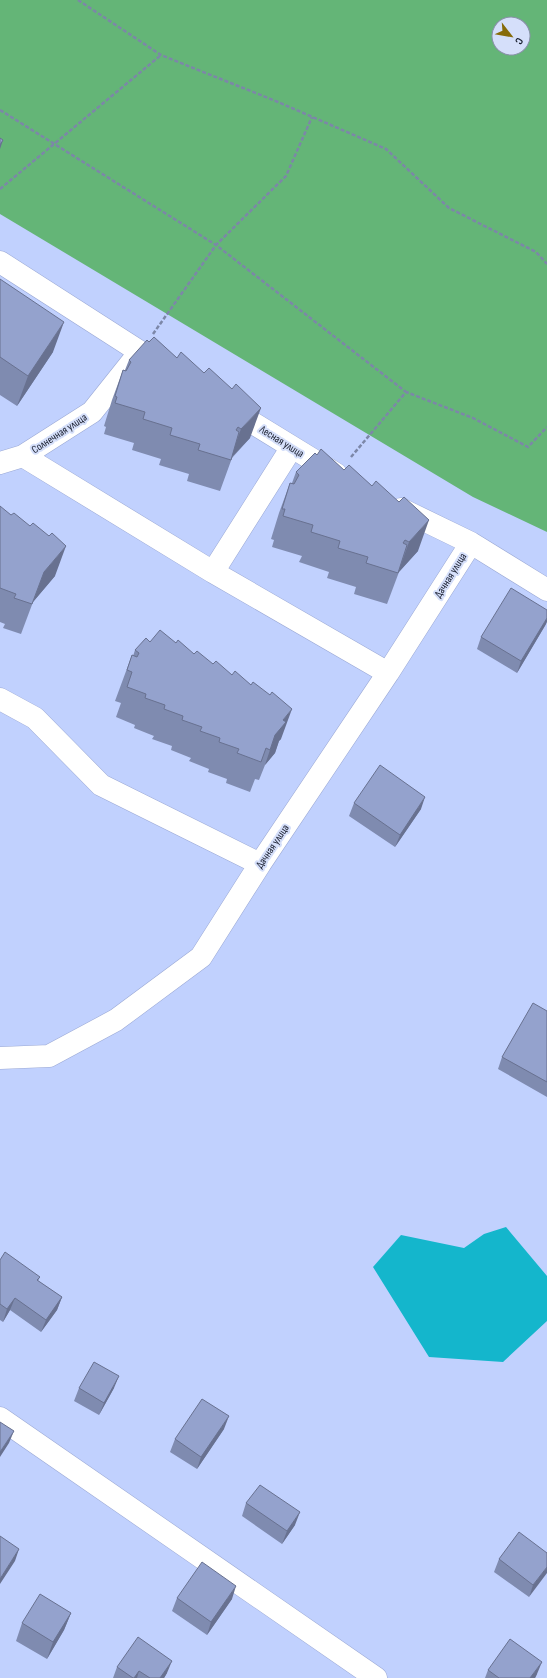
<svg xmlns="http://www.w3.org/2000/svg" width="547" height="1678" font-family="'Sofia Sans Condensed',sans-serif">
<rect width="100%" height="100%" fill="#c1d1fe"/>
<path fill="#64b577" fill-rule="evenodd" d="M0,0H547V532L473,497L0,214ZM499,24H523V48H499Z"/>
<path fill="#14b6cc" d="M506,1227L547,1276V1321L503,1362L429,1357L373,1267L401,1235L464,1248L484,1234Z"/>
<g fill="none" stroke-linecap="round" stroke-linejoin="round">
<g stroke="#9ba9d5" stroke-width="23">
<path id="minor" d="M0,262L162,366
M230,409L336,474
M23,456L213,572L388,673
M0,463L23,456L92,412L139,353
M401,509L471,543L547,590
M213,572L292,447
M0,699L35,718L101,785L260,864
M0,1058L49,1056L116,1020L201,957L260,864L388,673L471,543
M0,1418L376,1678"/>
</g>
<path stroke="#7c87a8" stroke-width="2.5" stroke-dasharray="4 2" stroke-linecap="butt" d="M78,0L161,55L278,102L386,149L449,208L536,252L547,264
M0,110L216,245L406,392
M0,189L161,55
M153,334L216,245L286,176L312,117
M351,457L406,392L473,418L528,447L547,427"/>
<use href="#minor" stroke="#fff" stroke-width="22"/>
</g>
<path fill="#7f8bb0" d="M0,279L53,352L17,406L0,395Z
M154,337L250,438L232,458L220,491L187,481L189,474L159,465L161,459L132,450L134,443L104,434L106,427L104,426L112,400L123,370H125L129,360Z
M315,453L418,551L399,572L387,604L354,594L356,587L327,578L329,572L299,562L302,556L272,547L274,540L271,539L279,513L290,483H292L296,472Z
M0,506L55,576L33,602L21,634L3,628L5,624L0,622Z
M546,624L517,673L477,649L481,637Z
M150,642L281,739L279,741L275,753L265,765L259,780L255,779L250,792L226,783L227,779L208,772L209,769L189,761L191,758L171,750L172,746L152,739L154,736L134,728L135,725L116,717L121,703L115,701L132,655L133,656L135,650Z
M354,803L421,809L395,847L349,816Z
M547,1011V1097L498,1069L502,1057Z
M0,1260L40,1277L38,1281L62,1297L57,1310L41,1332L10,1310L3,1322L0,1320Z
M79,1388H114L99,1415L74,1401Z
M224,1429L197,1469L170,1452L175,1439Z
M246,1503L295,1525L282,1544L242,1516Z
M547,1553L529,1597L494,1572L499,1559Z
M177,1598L232,1599L207,1635L172,1611Z
M71,1613L64,1630L47,1659L16,1641L22,1623Z
M117,1667L167,1673L164,1678H113Z
M488,1670L537,1674L535,1678H485Z"/>
<path fill="#687190" d="M3,140L0,149V145Z
M64,322L53,352L17,406L28,376Z
M261,408L250,438L230,459L241,429Z
M429,520L418,551L398,573L409,542Z
M66,546L55,576L33,602L44,572Z
M547,618V622L546,624L517,673L521,661Z
M292,709L281,739L279,741L275,753L265,765L275,735L283,720Z
M425,797L421,809L395,847L400,835Z
M62,1297L57,1310L41,1332L46,1320Z
M15,1298L10,1310L3,1322L7,1309Z
M119,1376L114,1388L99,1415L104,1403Z
M229,1416L224,1429L197,1469L201,1457Z
M14,1431L9,1443L0,1457V1452Z
M300,1512L295,1525L282,1544L287,1531Z
M19,1549L15,1561L0,1584V1579Z
M547,1567V1573L529,1597L533,1585Z
M236,1586L232,1599L207,1635L211,1622Z
M71,1613L64,1630L47,1659L53,1642Z
M172,1661L167,1673L164,1678H160Z
M542,1662L537,1674L535,1678H530Z
M139,1671L137,1678H134Z"/>
<path fill="#94a2cd" stroke="#687190" d="M0,138L3,140L0,145Z
M0,279L64,322L28,376L0,357Z
M154,337L177,358L181,352L204,373L209,368L232,389L236,384L261,408L241,429L238,427L236,430L239,432L231,460L198,450L200,444L170,435L172,428L143,419L145,412L115,403L117,397L115,396L123,370L126,371L131,362L129,360L147,340L149,342Z
M321,449L344,470L349,465L372,486L376,481L399,502L404,497L429,520L409,542L405,540L403,543L407,545L398,573L366,563L368,557L338,548L340,541L311,532L313,525L283,516L285,509H282L290,483L294,484L299,475L296,472L315,453L317,455Z
M0,506L11,515L14,513L30,526L33,523L49,536L52,533L66,546L44,572L32,604L14,598L16,594L0,588Z
M511,588L547,610V618L521,661L481,637Z
M160,630L176,643L178,640L194,654L197,651L213,664L216,661L232,675L235,671L251,685L253,682L270,695L272,692L292,709L283,720L286,722L275,735L270,750L266,748L261,762L237,753L239,749L219,742L220,738L200,731L202,727L182,720L183,716L164,709L165,705L145,698L146,694L127,687L132,672L127,670L132,655L137,657L139,653L135,650L146,638L150,642Z
M380,765L425,797L400,835L354,803Z
M533,1003L547,1011V1082L502,1057Z
M5,1252L40,1277L37,1280L62,1297L46,1320L15,1298L7,1309L0,1304V1260Z
M94,1362L119,1376L104,1403L79,1388Z
M202,1399L229,1416L201,1457L175,1439Z
M0,1422L14,1431L0,1452Z
M260,1485L300,1512L287,1531L246,1503Z
M519,1532L547,1553V1567L533,1585L499,1559Z
M0,1536L19,1549L0,1579Z
M202,1562L236,1586L211,1622L177,1598Z
M40,1594L71,1613L53,1642L22,1623Z
M138,1637L172,1661L160,1678H150L139,1671L134,1678H133L117,1667Z
M510,1639L542,1662L530,1678H499L488,1670Z"/>
<g text-anchor="middle" stroke-width="4" stroke-linejoin="round" paint-order="stroke">
<g font-size="11" fill="#181d2d" stroke="#d5dffa">
<text transform="translate(59 433) rotate(-33)" y="4">Солнечная улица</text>
<text transform="translate(282 441) rotate(32)" y="4">Лесная улица</text>
<text transform="translate(450 575) rotate(-58)" y="4">Дачная улица</text>
<text transform="translate(272 846) rotate(-56)" y="4">Дачная улица</text>
</g>
</g>
<g transform="translate(511 36) rotate(121)"><circle r="19" fill="#d5dffa" stroke="#8991a8"/>
<path d="M0-3L7 15L0 10L-7 15Z" fill="#876b09"/>
<text y="-6" font-size="11" font-weight="bold" text-anchor="middle" fill="#181d2d">С</text>
</g>
</svg>
